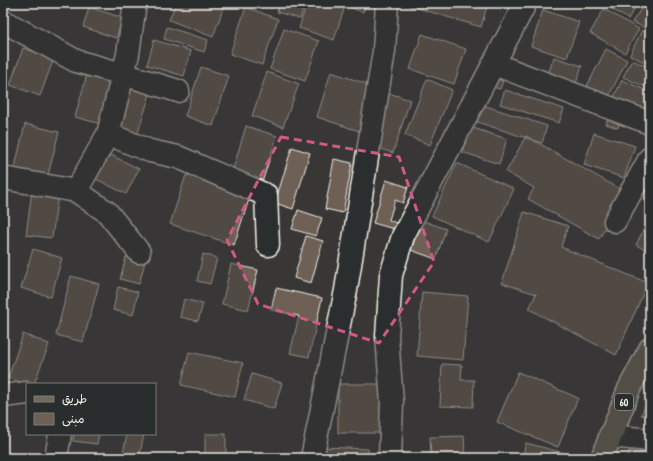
<svg xmlns="http://www.w3.org/2000/svg" width="653" height="461" font-family="'Patrick Hand','Playpen Sans Arabic',sans-serif">
<rect width="100%" height="100%" fill="#383736"/>
<filter id="ink" filterUnits="userSpaceOnUse"><feTurbulence type="fractalNoise" baseFrequency=".025" numOctaves="2"/><feDisplacementMap in="SourceGraphic" scale="8" xChannelSelector="R" yChannelSelector="G"/><feConvolveMatrix kernelMatrix="1 2 1 2 8 2 1 2 1" color-interpolation-filters="sRGB"/></filter>
<g filter="url(#ink)">
<path fill="#6e6054" stroke="#f4f1e8" d="M176,3H217L224,6L213,37L169,20Z
M259,3H274L272,8Z
M280,3H305L300,19L277,12Z
M307,3H344L343,5L345,6L334,40L299,28Z
M347,3H366L363,12L346,6Z
M407,3H488L481,27L407,5Z
M602,3H638L628,19Z
M645,3H650V30L632,22Z
M89,7L123,18L116,38L83,27Z
M246,7L278,19L262,65L230,54Z
M604,9L639,29L625,53L590,33Z
M543,10L579,22L567,58L531,46Z
M167,27L208,40L204,52L164,39Z
M284,29L319,41L305,81L270,69Z
M642,30L650,34V65L630,55Z
M422,34L466,49L454,84L410,69Z
M154,40L191,51L184,76L147,65Z
M23,48L54,58L40,96L10,85Z
M606,49L627,60L607,100L585,90Z
M554,57L582,66L574,89L546,80Z
M632,60L650,68V89L623,77Z
M201,67L229,76L213,126L185,116Z
M267,72L299,84L283,127L252,116Z
M331,72L373,86L359,131L317,117Z
M87,74L114,82L101,124L75,117Z
M494,78L503,81L500,89L492,87Z
M427,79L452,90L430,145L405,135Z
M622,80L650,92V118L612,101Z
M128,87L150,94L136,139L115,132Z
M505,90L564,109L559,123L500,104Z
M389,93L410,100L393,153L372,146Z
M483,105L547,126L542,143L477,122Z
M609,114L621,118L618,128L606,124Z
M25,124L59,132L47,179L14,171Z
M246,126L277,136L262,182L232,172Z
M470,127L507,139L499,164L462,152Z
M594,133L635,146L624,178L584,165Z
M526,136L625,192L599,239L528,199L534,188L506,172Z
M292,147L310,153L293,209L275,203Z
M109,154L139,169L126,194L96,179Z
M334,159L352,163L343,213L325,209Z
M457,163L514,189L489,242L432,216Z
M186,175L250,196L234,245L170,224Z
M650,178V194L644,190Z
M386,180L408,187L403,203L395,200L389,220L396,223L394,229L373,223Z
M32,191L58,195L52,238L26,235Z
M298,210L322,218L316,236L292,229Z
M524,212L568,226L561,247L648,283L616,355L529,309L536,294L502,283Z
M650,216V252L636,245Z
M421,220L446,229L436,259L411,250Z
M306,236L323,241L311,283L294,278Z
M33,249L62,258L51,297L21,288Z
M203,254L217,258L210,284L197,281Z
M126,257L145,262L139,284L120,279Z
M231,264L258,270L248,310L222,304Z
M71,276L99,284L83,342L56,335Z
M118,287L138,292L133,315L113,310Z
M276,288L322,298L309,357L290,353L299,316L271,310Z
M422,292L468,296L463,360L417,356Z
M184,299L203,304L198,321L180,317Z
M23,334L49,344L34,384H27L8,378Z
M189,352L243,363L235,397L181,385Z
M442,364L462,365L461,380H474L473,407L440,406Z
M518,372L578,398L558,447L497,422Z
M252,374L282,383L274,409L244,400Z
M338,384H383V433H338Z
M650,395V416L641,415Z
M74,434H99L97,444L73,441Z
M127,434H144L139,458H122Z
M205,434H226V458H205Z
M464,436L465,458H431L430,437Z
M632,442L650,445V458H628Z
M526,443L568,454L567,458H522Z
M323,447L368,449V458H322Z"/>
<g fill="none" stroke-linecap="round" stroke-linejoin="round">
<g stroke="#f4f1e8" stroke-width="25">
<path id="minor" d="M3,21L76,61L123,74L178,91
M494,64L650,123
M108,134L150,151L178,157L266,195L268,245
M3,178L76,191L107,212L139,252
M76,191L108,134L128,54L135,3
M615,221L650,158
M3,396L27,393
M610,436L650,440
M56,458L60,434
M312,458L346,290L384,51L387,3
M390,458L392,403L387,336L391,275L403,236L524,6L525,3"/>
</g>
<g stroke="#f4f1e8" stroke-width="25">
<path id="primary" d="M602,458L629,389L650,349"/>
</g>
<use href="#minor" stroke="#2a2d2e" stroke-width="22"/>
<use href="#primary" stroke="#726b5a" stroke-width="22"/>
</g>
</g>
<path d="M0 0H653V461H0ZM281,137L399,157L434,262L379,343L258,304L227,240Z" fill="#383736" fill-opacity=".55" fill-rule="evenodd"/>
<path fill="none" stroke="#d15985" stroke-width="3" stroke-dasharray="8 5" stroke-linejoin="round" d="M281,137L399,157L434,262L379,343L258,304L227,240Z"/>
<g text-anchor="middle" stroke-width="3.5" stroke-linejoin="round" paint-order="stroke">
<rect fill="#2a2d2e" stroke="#b7b6b0" stroke-width="1" x="615" y="394" width="18" height="16" rx="3"/>
<g font-size="10" font-weight="bold" fill="#f4f1e8">
<text x="624" y="406">60</text>
</g>
</g>
<rect width="653" height="461" fill="none" stroke="#2a2d2e" stroke-width="16"/>
<rect x="8" y="8" width="637" height="445" fill="none" stroke="#f4f1e8" stroke-width="1.5" filter="url(#ink)"/>
<rect x="26" y="383" width="130" height="52" fill="#2a2d2e" stroke="#7b7b78"/>
<rect x="34" y="396" width="20" height="6" fill="#726b5a" stroke="#7b7b78"/>
<text x="62" y="403" font-size="12" fill="#f4f1e8">طريق</text>
<rect x="34" y="413" width="20" height="12" fill="#6e6054" stroke="#7b7b78"/>
<text x="62" y="423" font-size="12" fill="#f4f1e8">مبنى</text>
</svg>
